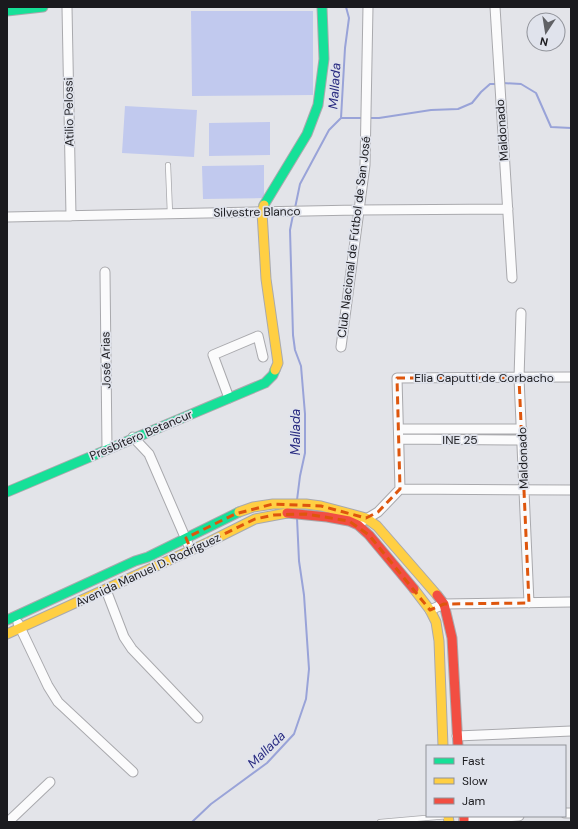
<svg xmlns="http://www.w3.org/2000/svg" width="578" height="829" font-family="'DM Sans',sans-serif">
<rect width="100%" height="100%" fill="#e3e4e9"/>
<path fill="#c1c9ee" d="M191,11H313V95L192,96Z
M125,106L197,110L194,157L122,153Z
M270,122V155L209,156V123Z
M264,165V198L203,199L202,166Z"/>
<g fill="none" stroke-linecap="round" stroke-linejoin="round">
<path stroke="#99a3d8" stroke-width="2" d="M503,83L521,84L536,93L551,127L571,128
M341,118H363
M369,118H379L431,110L458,109L472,103L481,92L490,84H497
M295,208L300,184L329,130L341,118L345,48L349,18L346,7
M293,215L290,230L293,335L295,350L301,366L305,414V453L300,476L297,500
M192,822L211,804L267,763L294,734L306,699L309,669L304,595L299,561L297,518"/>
<g stroke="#a9a9ad" stroke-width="6">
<path id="lane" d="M168,165L170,214
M380,822L448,816"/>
</g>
<g stroke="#a9a9ad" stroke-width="11">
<path id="street" d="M67,7L71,216
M495,7L512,278
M7,217L358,210L508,209
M105,272L107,449
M521,313L519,378L529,603
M341,347L365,165L368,7
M229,398L213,355L258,336L263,357
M399,429H522
M133,437L149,454L188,544
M399,439L522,440
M400,489L571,490
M363,521L378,512L400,489L397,378L571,377
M106,590L124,637L132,649L198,718
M430,610L444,604L571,602
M18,623L48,686L58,702L133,772
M457,736L571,731
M565,813H571
M464,820L519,816
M8,822L50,782"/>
</g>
<g stroke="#a9a9ad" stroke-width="11">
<path id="fast" d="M7,11L43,7
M264,205L307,134L318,105L324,59L322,7
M7,492L265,383L273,375L275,370
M7,620L135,561L148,557L239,512"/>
</g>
<g stroke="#a9a9ad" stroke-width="11">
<path id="slow" d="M264,205L262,212L266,279L278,363L275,370
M239,512L253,507L273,504H306L321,506L366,518L377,526L437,595
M414,589L430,610L436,622L439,641L443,746
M7,634L209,542L255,519L287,513
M448,816L449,822"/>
</g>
<g stroke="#a9a9ad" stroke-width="11">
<path id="jam" d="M287,513L327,517L349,521L358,525L369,535L414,589
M437,595L444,604L452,638L458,746
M464,816V822"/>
</g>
<use href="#lane" stroke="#fbfbfc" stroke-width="4.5"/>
<use href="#street" stroke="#fbfbfc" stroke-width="9"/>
<use href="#fast" stroke="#16e098" stroke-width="9"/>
<use href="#slow" stroke="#ffcf43" stroke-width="9"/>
<use href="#jam" stroke="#f24e42" stroke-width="9"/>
</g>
<path fill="none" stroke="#de560d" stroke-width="3" stroke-dasharray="8 5" stroke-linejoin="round" d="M397,378H519L529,603L444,604L430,610L369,535L349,521L306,514L274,515L255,519L191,550L186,538L235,514L273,504L321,506L366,518L378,512L400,489Z"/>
<g text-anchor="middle" stroke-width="3.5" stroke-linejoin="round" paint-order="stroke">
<g font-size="12" fill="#1a1a1e" stroke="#e0e3ec">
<text transform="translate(69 112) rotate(-91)" y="4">Atilio Pelossi</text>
<text transform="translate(502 130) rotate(-94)" y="4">Maldonado</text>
<text transform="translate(257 212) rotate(-1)" y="4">Silvestre Blanco</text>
<text transform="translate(354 237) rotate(-83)" y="4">Club Nacional de Fútbol de San José</text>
<text transform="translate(106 360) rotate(-91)" y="4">José Arias</text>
<text x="484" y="382">Elia Caputti de Corbacho</text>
<text transform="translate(141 435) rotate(-23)" y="4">Presbítero Betancur</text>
<text x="460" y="444">INE 25</text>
<text transform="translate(523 458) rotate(-92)" y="4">Maldonado</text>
<text transform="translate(148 570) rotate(-25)" y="4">Avenida Manuel D. Rodríguez</text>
</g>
<g font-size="13" font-style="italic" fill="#282a80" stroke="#e0e3ec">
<text transform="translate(334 86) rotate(-86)" y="5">Mallada</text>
<text transform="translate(295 432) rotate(-90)" y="5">Mallada</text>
<text transform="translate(266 749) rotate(-44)" y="5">Mallada</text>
</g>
</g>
<rect width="578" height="829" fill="none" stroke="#1a1a1e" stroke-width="16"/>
<rect x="426" y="745" width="140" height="72" fill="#e0e3ec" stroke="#91939a"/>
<rect x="434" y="758" width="20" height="6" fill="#16e098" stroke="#91939a"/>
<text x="462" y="765" font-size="12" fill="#1a1a1e">Fast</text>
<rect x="434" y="778" width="20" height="6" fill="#ffcf43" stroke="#91939a"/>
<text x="462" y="785" font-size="12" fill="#1a1a1e">Slow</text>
<rect x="434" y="798" width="20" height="6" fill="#f24e42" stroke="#91939a"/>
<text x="462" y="805" font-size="12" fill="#1a1a1e">Jam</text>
<g transform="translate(546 32) rotate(192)"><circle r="19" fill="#e0e3ec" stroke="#91939a"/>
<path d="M0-3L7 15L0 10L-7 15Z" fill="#606165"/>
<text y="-6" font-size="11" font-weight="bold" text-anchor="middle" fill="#1a1a1e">N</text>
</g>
</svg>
